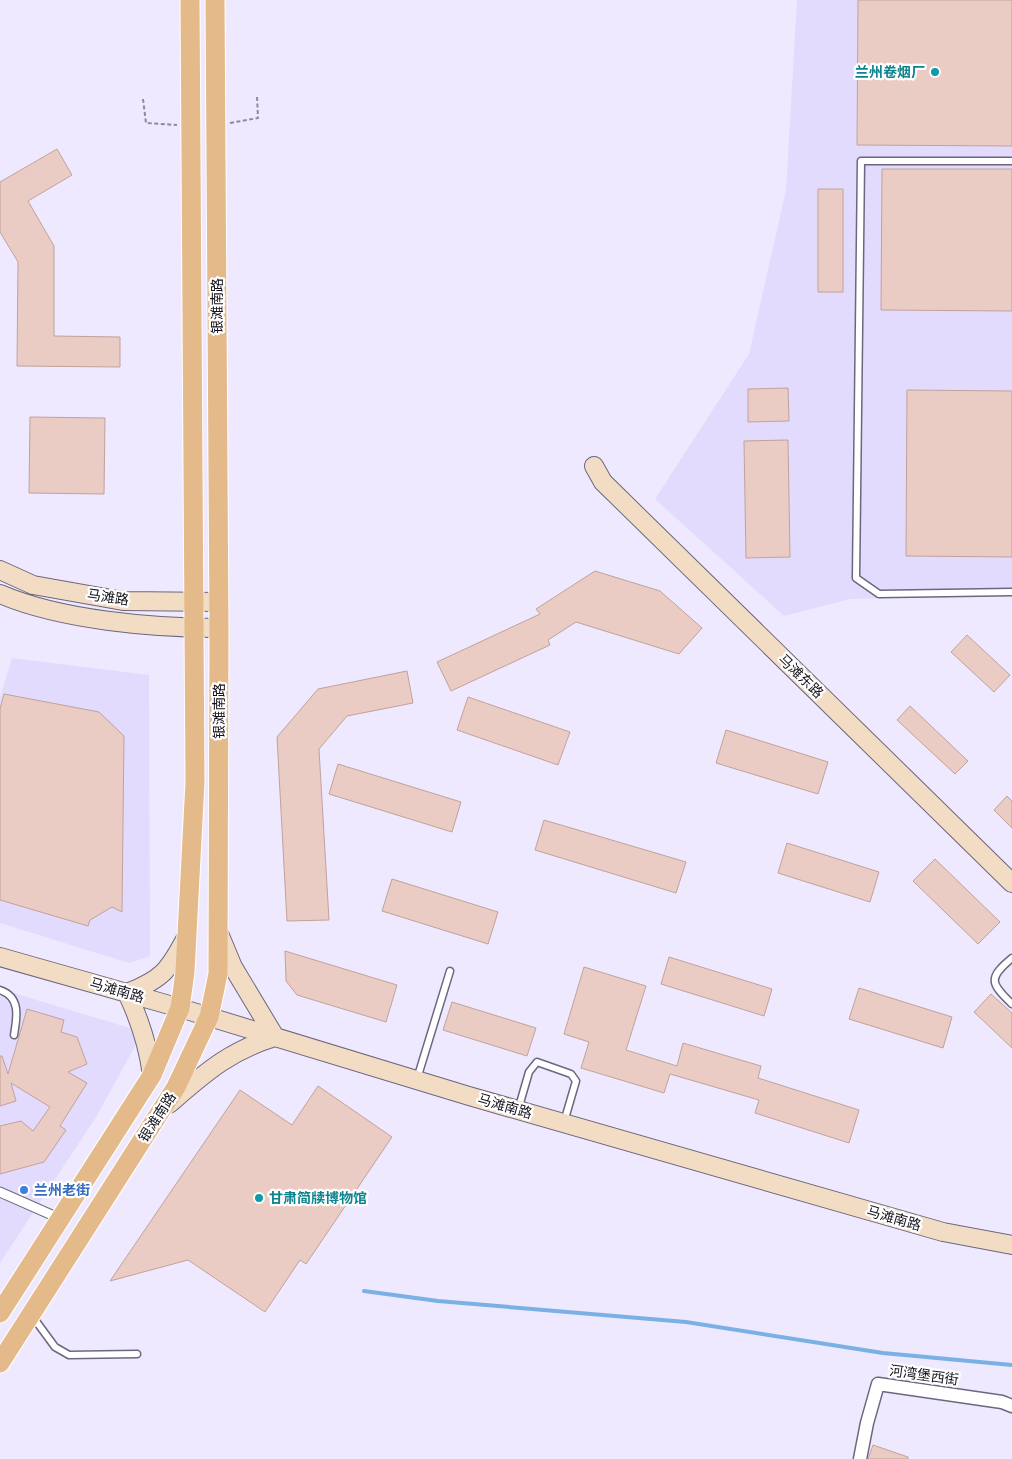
<svg xmlns="http://www.w3.org/2000/svg" width="1012" height="1459" font-family="'Fira Sans Condensed','Noto Sans SC',sans-serif">
<rect width="100%" height="100%" fill="#eee9ff"/>
<path fill="#e2dbfd" d="M797,0H1012V595L850,599L784,616L655,499L749,354L786,190Z
M12,658L149,675L150,956L129,963L0,923V698Z
M0,989L143,1032L96,1117L0,1263Z"/>
<g fill="none" stroke-linecap="round" stroke-linejoin="round">
<path stroke="#7ab0e3" stroke-width="4" d="M364,1291L438,1301L686,1322L883,1353L1012,1365"/>
</g>
<path fill="#ebccc4" stroke="#c0a29b" d="M858,0H1012V146L857,145Z
M57,149L72,175L28,201L54,246V336L120,337V367L17,366L18,262L0,232V182Z
M882,169H1012V311L881,310Z
M818,189H843V292H818Z
M788,388L789,421L748,422V389Z
M907,390L1012,391V557L906,556Z
M30,417L105,418L104,494L29,493Z
M788,440L790,557L746,558L744,441Z
M595,571L660,591L702,628L679,654L576,622L548,640L550,645L451,691L437,662L540,614L536,609Z
M967,635L1010,675L994,692L951,652Z
M407,671L413,703L347,716L319,749L329,920L287,921L277,737L318,689Z
M4,694L99,712L124,736L122,912L112,907L90,920L88,926L0,900V709Z
M468,697L570,732L558,765L457,730Z
M910,706L968,761L955,774L897,720Z
M726,730L828,762L818,794L716,763Z
M338,764L461,802L452,832L329,794Z
M1007,796L1012,801V828L994,810Z
M544,820L686,862L676,893L535,850Z
M787,843L879,872L870,902L778,873Z
M935,859L1000,922L978,944L913,881Z
M392,879L498,912L488,944L382,911Z
M285,951L397,985L386,1022L297,995L286,981Z
M669,957L772,989L764,1016L661,984Z
M584,967L646,986L626,1050L677,1066L683,1043L761,1066L758,1078L859,1110L849,1143L755,1113L759,1100L670,1074L664,1093L581,1068L589,1042L564,1034Z
M859,988L952,1017L943,1048L849,1019Z
M991,994L1012,1013V1048L974,1012Z
M452,1002L536,1028L527,1056L443,1030Z
M27,1009L64,1020L61,1032L77,1037L87,1064L68,1072L87,1083L60,1126L66,1130L44,1162L0,1174V1126L21,1121L33,1131L50,1107L11,1083L16,1101L0,1106V1056H2L8,1074Z
M318,1086L392,1137L306,1264L300,1260L265,1312L188,1260L110,1281L240,1090L292,1125Z
M873,1445L908,1457V1459H868Z"/>
<g fill="none" stroke-linecap="round" stroke-linejoin="round">
<g stroke="#6c677e" stroke-width="9">
<path id="service" d="M1012,161H861L856,578L879,594L1012,592
M1012,958C988,978 990,983 1012,1004
M0,990C21,997 17,1017 14,1035
M417,1079L450,971
M518,1110L529,1072L537,1062L571,1074L576,1081L564,1122
M33,1317L55,1347L69,1355L137,1354"/>
</g>
<g stroke="#6c677e" stroke-width="11">
<path id="pedestrian" d="M0,1192L61,1219"/>
</g>
<g stroke="#6c677e" stroke-width="15">
<path id="minor" d="M860,1459L867,1423L878,1384L1002,1402L1012,1406"/>
</g>
<g stroke="#6c677e" stroke-width="20">
<path id="secondary" d="M594,466L603,482L1012,883
M0,570L33,585L123,601L219,602
M0,594C60,620 153,628 219,628
M0,957L180,1008L469,1096L943,1232L1012,1245
M152,1075C148,1045 140,1020 127,993C163,979 169,970 187,936
M169,1104C205,1073 229,1051 275,1037L233,967L218,931"/>
</g>
<g stroke="#fff" stroke-width="21">
<path id="primary" d="M0,1313L152,1075L180,1008L185,972L195,782L190,0
M0,1363L176,1087L209,1017L218,974L219,628L215,0"/>
</g>
<path stroke="#8e8a9b" stroke-width="2" stroke-dasharray="4 2.5" stroke-linecap="butt" d="M143,99L146,123L177,125
M230,123L258,118L257,96"/>
<use href="#service" stroke="#fff" stroke-width="6"/>
<use href="#pedestrian" stroke="#fff" stroke-width="9"/>
<use href="#minor" stroke="#fff" stroke-width="12"/>
<use href="#secondary" stroke="#f2dcc4" stroke-width="18"/>
<use href="#primary" stroke="#e5ba8a" stroke-width="19"/>
</g>
<g fill="#0f9aa8" stroke="#fff" stroke-width="2">
<circle cx="935" cy="72" r="5"/>
<circle cx="259" cy="1198" r="5"/>
</g>
<circle fill="#3f7fe0" stroke="#fff" stroke-width="2" cx="24" cy="1190" r="5"/>
<g text-anchor="middle" stroke-width="4.5" stroke-linejoin="round" paint-order="stroke">
<g font-size="14" font-weight="bold" fill="#0d838f" stroke="#fff" text-anchor="end">
<text x="925" y="77">兰州卷烟厂</text>
<text x="269" y="1203" text-anchor="start">甘肃简牍博物馆</text>
</g>
<g font-size="14" fill="#15131c" stroke="#fff">
<text transform="translate(217 306) rotate(-90)" y="5">银滩南路</text>
<text transform="translate(108 597) rotate(8)" y="5">马滩路</text>
<text transform="translate(801 676) rotate(44)" y="5">马滩东路</text>
<text transform="translate(219 711) rotate(-90)" y="5">银滩南路</text>
<text transform="translate(117 990) rotate(16)" y="5">马滩南路</text>
<text transform="translate(505 1106) rotate(16)" y="5">马滩南路</text>
<text transform="translate(157 1117) rotate(-57)" y="5">银滩南路</text>
<text transform="translate(894 1218) rotate(16)" y="5">马滩南路</text>
<text transform="translate(924 1375) rotate(8)" y="5">河湾堡西街</text>
</g>
<g font-size="14" font-weight="bold" fill="#366cbe" stroke="#fff" text-anchor="start">
<text x="34" y="1195">兰州老街</text>
</g>
</g>
</svg>
